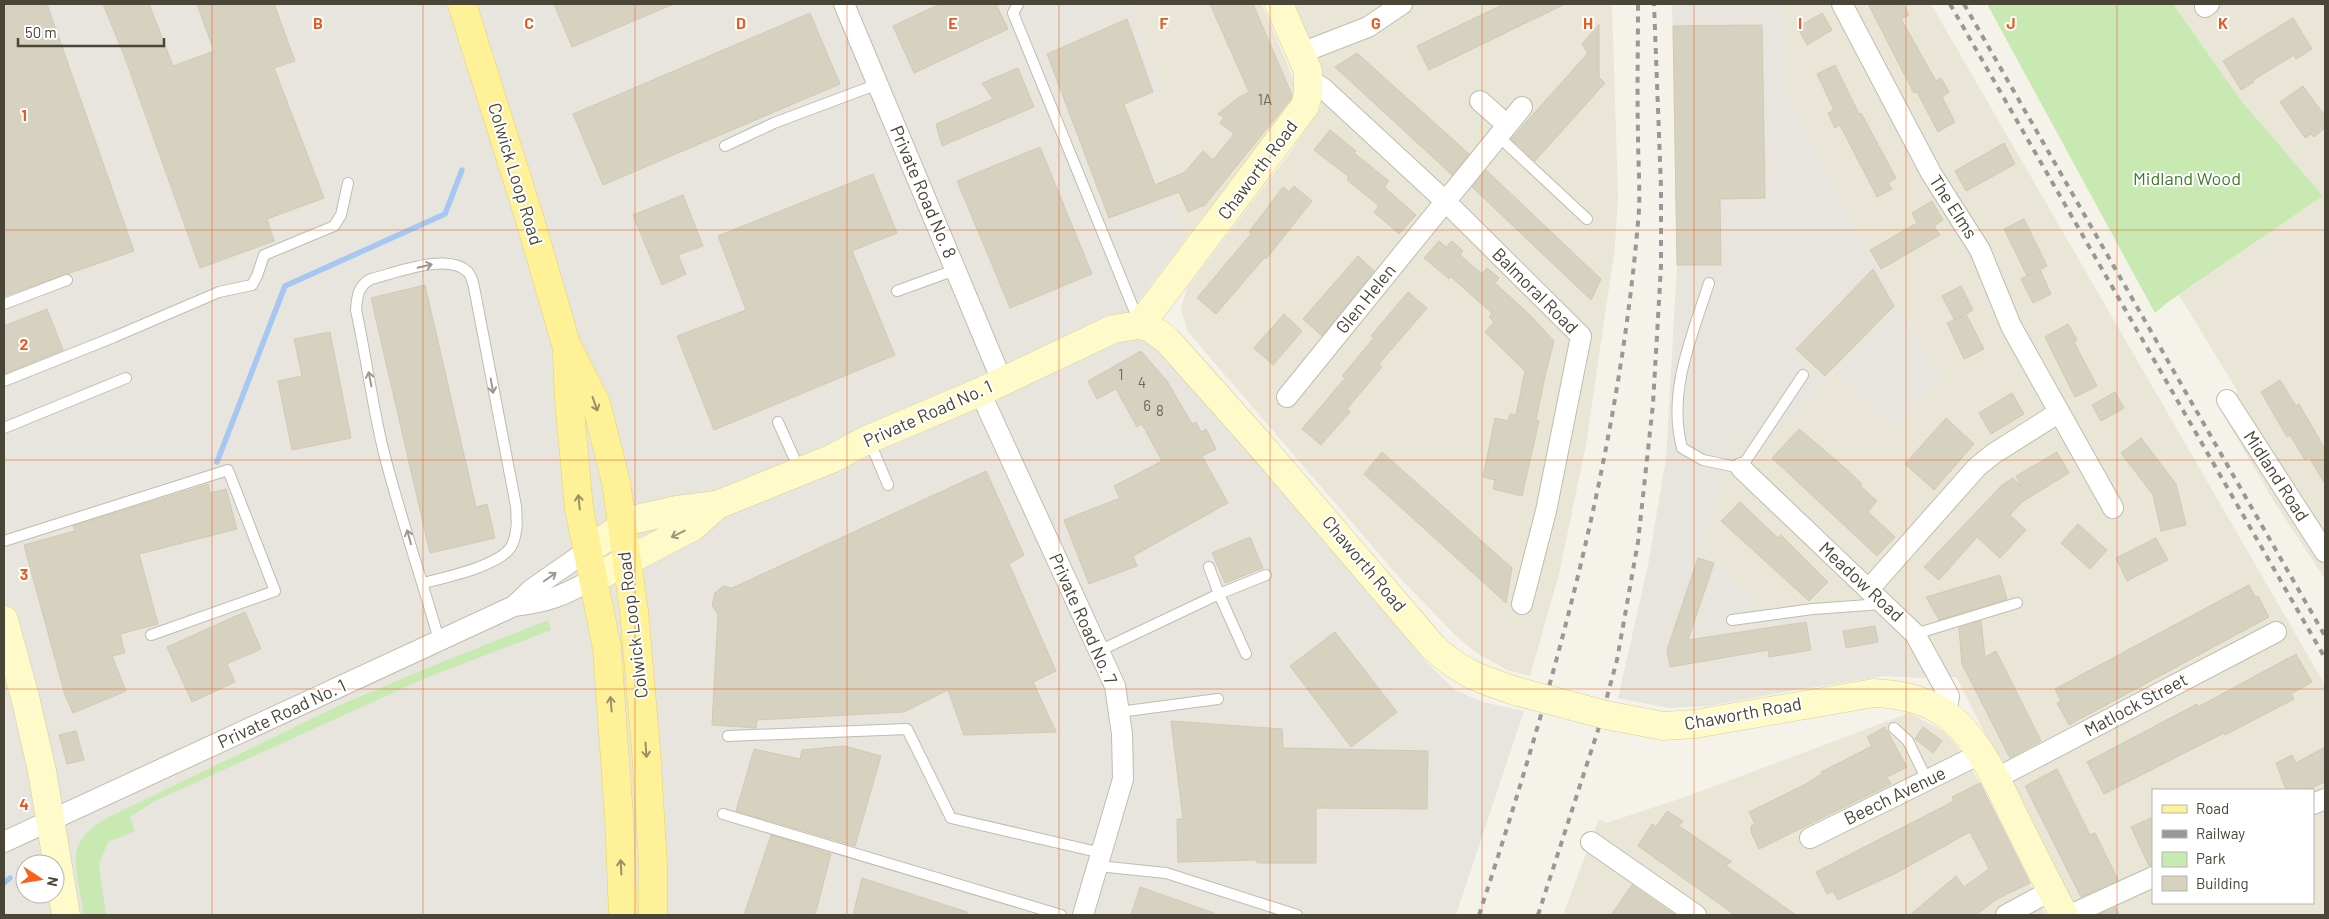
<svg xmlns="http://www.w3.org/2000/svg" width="2329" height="919" font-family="Barlow,sans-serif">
<rect width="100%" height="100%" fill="#f5f3e9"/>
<path fill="#e9e6d7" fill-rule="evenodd" d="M1128,4H1262L1293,78L1295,91L1292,104L1188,236L1125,108L1163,91Z
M1294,4H1612L1618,195L1615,247L1586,445L1559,574L1530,676L1507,670L1475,652L1454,634L1399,577L1188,332L1181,309L1187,288L1289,154L1320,108L1322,101L1315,61Z
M1784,4H1931L2325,685V915H2078L1956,677L1920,678L1898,632L1862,599L1761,610L1701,546L1738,437L1759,455L1835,372L1941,378L1814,153L1785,92ZM2153,790H2313V903H2153Z
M2173,4H2325V579L2273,500L2217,404L2238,392L2179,295L2323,196L2240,99Z
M1909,713L1943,731L1956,745L1980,783L2045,914L1563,915L1599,819L1606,823L1688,796Z"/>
<path fill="#e7e5de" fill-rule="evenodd" d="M4,4H1128L1163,91L1125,108L1188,236L1132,310L1425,661L1455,690L1482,702L1524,711L1456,915H4ZM25,864H55V894H25Z
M1672,4H1784L1785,92L1814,153L1941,378L1893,429L1835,372L1759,455L1738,437L1701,546L1761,610L1862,599L1898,632L1920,678L1885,676L1779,693L1709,706L1668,708L1618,698L1648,565L1666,459L1677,265Z"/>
<path fill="#c8e9b2" d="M1987,4H2173L2240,99L2323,196L2168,302L2155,313Z
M548,620L551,630L423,679L155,801L130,817L135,831L108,842L99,864L106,915H84C82,898 71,861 78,846C83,833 97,824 109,817L340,705L437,664Z"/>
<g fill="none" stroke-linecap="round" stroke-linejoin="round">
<path stroke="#a6c7f1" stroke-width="5.5" d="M217,462L285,286L445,214L462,170
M4,883L10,878"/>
</g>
<path fill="#d7d1bf" stroke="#d1cab2" d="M4,4H47L134,251L4,296Z
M103,4H149L173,66L214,51L197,4H274L295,61L274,68L324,198L267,219L274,241L200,268L124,55Z
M554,4H674L572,47Z
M940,4H996L1008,29L914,73L893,26Z
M1210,4H1253L1292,95L1291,99L1205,205L1188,212L1179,192L1109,218L1047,54L1127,19L1153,92L1124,104L1155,185L1185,172L1203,151L1213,160L1234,134L1220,123L1224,118L1218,114L1239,97L1249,92Z
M1504,4H1565L1429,70L1417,46Z
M1868,4H1903L1909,15L1901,19L1936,81L1941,78L1949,92L1942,97L1955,122L1938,132L1917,92L1914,93Z
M810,13L840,84L603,185L573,114Z
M1822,13L1832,30L1807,45L1800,32V26Z
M2293,18L2312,49L2296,59L2294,55L2253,80L2254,82L2241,90L2223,61Z
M1599,24V77L1605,83L1535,161L1511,139L1588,53L1582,44Z
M1762,25L1765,198L1720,199L1721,265H1677L1673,26Z
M1357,53L1469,154L1452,175L1335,67Z
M1835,65L1859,114L1861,113L1896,178L1888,183L1892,189L1877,197L1840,125L1835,128L1828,113L1834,110L1817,74Z
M1018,68L1034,107L942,146L936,124L993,99L982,83Z
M2303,86L2325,116V128L2314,137L2311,134L2305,138L2280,102Z
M1330,130L1356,151L1354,153L1389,181L1384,187L1416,215L1399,234L1374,212L1379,206L1347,180L1349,177L1314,150Z
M2004,143L2015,164L1966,191L1955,171Z
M1040,147L1092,274L1010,308L957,181Z
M1486,170L1601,279L1591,300L1472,187Z
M873,174L897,233L852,251L895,355L714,430L677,336L746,310L718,236Z
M1294,186L1312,201L1266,259L1265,257L1216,314L1197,298L1251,234L1249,232L1283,187L1289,192Z
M683,195L703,246L678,255L686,274L662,285L633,215Z
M1932,201L1943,220L1934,226L1940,235L1881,269L1870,250L1917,223L1912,213Z
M2024,219L2047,266L2040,270L2051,294L2033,303L2021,279L2034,272L2027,276L2004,229Z
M1439,241L1446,247L1452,241L1463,251L1460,255L1482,274L1487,268L1499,278L1495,283L1530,315L1554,341L1545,376L1536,420L1539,421L1522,496L1493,489L1495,480L1483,477L1495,418L1508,421L1510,414L1516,415L1525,371L1485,332L1494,322L1489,317L1492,313L1451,277L1449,279L1424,258Z
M1358,256L1374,271L1322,336L1303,319Z
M1873,269L1894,306L1825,376L1796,349Z
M425,285L476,507L487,504L495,538L430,553L371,298Z
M1961,286L1973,310L1966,314L1984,349L1964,359L1947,323L1962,316L1954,319L1942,296Z
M1408,292L1427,308L1379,364L1382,367L1347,409L1350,412L1321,445L1302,429L1345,378L1342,376L1374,338L1371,336Z
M47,309L63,350L4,374V326Z
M1284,314L1302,331L1273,365L1254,348Z
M2068,324L2077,340L2074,342L2097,386L2075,397L2045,337Z
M330,332L351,438L292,450L278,381L302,376L294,339Z
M1141,351L1167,381L1192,424L1196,422L1201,432L1206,429L1216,449L1202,456L1228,503L1133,556L1137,566L1089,584L1064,520L1120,498L1114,486L1162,461L1142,424L1137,427L1116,389L1097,399L1088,381Z
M2280,380L2296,406L2299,404L2325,449V484L2309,457L2305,460L2290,435L2287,437L2261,392Z
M2115,392L2124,408L2101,421L2092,405Z
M2012,393L2024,414L1991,434L1979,413Z
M1946,418L1974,444L1934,490L1905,464Z
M1799,429L1843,466L1862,484L1860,486L1877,501L1868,512L1895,537L1877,556L1772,458Z
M2141,438L2176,484L2186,525L2161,531L2153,495L2121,453Z
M1382,452L1512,568L1506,603L1364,474Z
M2057,452L2069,473L2022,502L2010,515L2026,530L2000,558L1977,537L1939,580L1924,567L2002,485L2013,478L2022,487L2016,476Z
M986,471L1024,555L1009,564L1056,671L1033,682L1056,732L964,735L948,690L904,712L757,720L756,728L712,725L718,614L712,605L715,593L723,586L732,588Z
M208,484L210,493L226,489L237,529L139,554L158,624L120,634L125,653L112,656L126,691L73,713L65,695L24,545L75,531L73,526Z
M1740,502L1778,538L1781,535L1828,582L1809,601L1721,521Z
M2078,524L2107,550L2090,569L2061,543Z
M1250,537L1263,568L1225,583L1212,553Z
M2156,538L2168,560L2127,581L2116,558Z
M1698,558L1714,563L1688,640L1806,622L1811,650L1769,657L1768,650L1670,667L1667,650Z
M2000,575L2007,599L1939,620L1926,597Z
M2249,585L2255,597L2258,596L2269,617L2069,725L2057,703L2061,701L2055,689Z
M245,612L261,649L227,664L235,682L192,702L167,647Z
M1981,621L1985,657L1996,651L2041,741L2010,758L1962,664L1959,628Z
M1875,626L1878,642L1846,648L1843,631Z
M1335,632L1397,712L1351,747L1290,666Z
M2296,654L2312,682L2291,694L2294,699L2225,735L2224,733L2104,794L2087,762L2197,704L2198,707Z
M1171,721L1282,729L1283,748L1428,751L1427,809L1316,808V863H1257V860L1178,862L1177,819H1183Z
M1885,727L1907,767L1887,777L1891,784L1759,849L1751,832V826L1755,824L1749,812L1804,785L1822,774L1821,772L1872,746L1867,737Z
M1923,727L1942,741L1933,753L1915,739Z
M76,731L84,760L67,764L59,735Z
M844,746L881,756L855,846L736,811L754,749L800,759L802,750Z
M2325,747V782L2307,790H2286L2276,763L2292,755L2296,763Z
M2057,769L2090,835L2095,833L2118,880L2081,897L2025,786Z
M1980,783L2030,883L1997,899L1976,915H1910L1956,876L1964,887L1989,869L1970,832L1896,873L1838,900L1833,891L1827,894L1816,872L1954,801L1952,797Z
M1667,811L1683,821L1679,826L1732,862L1725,865L1796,915H1735L1638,846L1652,824L1656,827Z
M2153,817V865L2149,866L2131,827Z
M771,835L831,854L815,915H744Z
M862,878L967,912L966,915H853Z
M1632,885L1656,902L1675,915H1611Z
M1140,887L1214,913V915H1131Z
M2116,907L2119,915H2098Z"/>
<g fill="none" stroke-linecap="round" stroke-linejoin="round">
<g stroke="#c0bdac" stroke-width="12">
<path id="lane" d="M1018,4L1013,13L1139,322
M1498,136L1587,219
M725,146L774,123L878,84
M1709,283C1692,336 1667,392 1682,448L1703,460L1741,468L1803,375
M897,291L955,270
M4,304L67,280
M4,381L114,337L219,292L252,285L257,276L264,255L334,226L341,215L348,183
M778,422L800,471
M4,428L126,378
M869,440L888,485
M4,541L228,470L275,591L151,635
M1209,567L1219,594L1266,575
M423,583C444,578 499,566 511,547C518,534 517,520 516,506L474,287C473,282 471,276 468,272C448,252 395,273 371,279C358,286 357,296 356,310C366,356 372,403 383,449C399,513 421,576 439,640
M1732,620L1813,609L1882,604
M1915,634L2017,603
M1099,651L1219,594L1246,654
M1119,712L1218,699
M1894,728L1908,741L1927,780
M728,736L907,729L951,818L1102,853
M723,814L1061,915
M1098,866L1166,873L1297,915"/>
</g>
<g stroke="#c0bdac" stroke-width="22">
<path id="street" d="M844,4L1002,381
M1842,4L1931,173L1980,250L2011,326L2113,508
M2205,7L2209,4
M1301,53L1368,27L1402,4
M1310,80L1324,89L1445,201L1581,336L1546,511L1522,604
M1480,101L1507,125
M980,392L1115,686L1122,734L1123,779L1083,915
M1287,397L1522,107
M2227,400L2325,552
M1741,468L1915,634L1949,696L1946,715
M1869,589L1977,467L1993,454L2058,413
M514,606L532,589L588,550
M1995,779L2276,632
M2313,804L2325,799
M1810,838L1980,754
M4,842L514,606C548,602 563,596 593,579
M1591,842L1696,915
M2006,915L2052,890
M2070,915L2153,877"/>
</g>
<g stroke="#d5ce99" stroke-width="29">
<path id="secondary" d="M1140,325L1305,106L1308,94V71L1279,4
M588,550L632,520L677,510L717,505L831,459L869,439L980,392L1113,329L1140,325L1151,328L1167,340L1176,350L1257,441L1433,647C1462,674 1482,680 1519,692
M593,579L694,526L717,505
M4,620L26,701L42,771L66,915
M1606,715L1663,726L1695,724L1874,693C1895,694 1915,697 1934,707C1977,729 1998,785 2019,826C2034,856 2049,886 2064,915"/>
</g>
<g stroke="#e5d367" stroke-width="29">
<path id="primary" d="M462,4L530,220L566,344L596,403L616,482L634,611L646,750L653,863V915
M567,353L569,400L579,508L607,648L619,816L623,915"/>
</g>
<use href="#lane" stroke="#fff" stroke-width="10"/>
<use href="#street" stroke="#fff" stroke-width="20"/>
<use href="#secondary" stroke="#fffac9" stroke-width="28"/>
<use href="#primary" stroke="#fff198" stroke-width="28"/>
<path stroke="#989898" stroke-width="4" stroke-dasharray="6 6" stroke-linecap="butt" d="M1950,4L2325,658
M1964,4L2325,636
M1479,915C1554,687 1620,451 1639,210C1640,185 1638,159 1638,135C1637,91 1638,47 1638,4
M1538,915L1598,730L1617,660L1638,542L1653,404L1661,266V187L1654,4"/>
<g stroke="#d5ce99" stroke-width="29" stroke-linecap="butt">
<path id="secondary-bridge" d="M1519,692L1606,715"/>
</g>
<use href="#secondary-bridge" stroke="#fffac9" stroke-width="28"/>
</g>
<defs><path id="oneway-shaft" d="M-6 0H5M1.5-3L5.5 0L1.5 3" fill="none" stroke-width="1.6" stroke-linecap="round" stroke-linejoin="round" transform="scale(1.25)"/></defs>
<g stroke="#9b9991">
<use href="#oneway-shaft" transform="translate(425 266) rotate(-13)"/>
<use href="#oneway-shaft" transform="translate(370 379) rotate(-101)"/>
<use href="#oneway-shaft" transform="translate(492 386) rotate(80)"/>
<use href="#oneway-shaft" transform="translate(409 537) rotate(-106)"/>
<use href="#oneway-shaft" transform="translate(550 577) rotate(-35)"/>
</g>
<g stroke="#9b9263">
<use href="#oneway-shaft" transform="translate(595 404) rotate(70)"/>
<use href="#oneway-shaft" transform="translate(579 502) rotate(-96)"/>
<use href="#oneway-shaft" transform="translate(611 704) rotate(-95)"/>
<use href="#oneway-shaft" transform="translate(646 750) rotate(86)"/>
<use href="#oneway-shaft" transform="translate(621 867) rotate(-93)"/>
</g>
<use stroke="#9b9679" href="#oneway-shaft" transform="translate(678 534) rotate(153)"/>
<path fill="none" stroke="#e95c1d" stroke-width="1" stroke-opacity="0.55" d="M212,4V915M423,4V915M635,4V915M847,4V915M1059,4V915M1270,4V915M1482,4V915M1694,4V915M1906,4V915M2117,4V915M4,230H2325M4,460H2325M4,689H2325"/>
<g text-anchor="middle" stroke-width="4" stroke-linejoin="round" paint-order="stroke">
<g font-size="15" fill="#6c6859">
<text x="1265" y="105">1A</text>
<text x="1121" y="380">1</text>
<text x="1142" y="388">4</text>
<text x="1147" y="411">6</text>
<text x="1160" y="416">8</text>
</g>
<g font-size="18" fill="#494537" stroke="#fff">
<text transform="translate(1258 170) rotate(-53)" y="6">Chaworth Road</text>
<text transform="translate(515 174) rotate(73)" y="6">Colwick Loop Road</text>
<text transform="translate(923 192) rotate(67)" y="6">Private Road No. 8</text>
<text transform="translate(1953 207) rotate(57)" y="6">The Elms</text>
<text transform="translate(1535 291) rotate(45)" y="6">Balmoral Road</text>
<text transform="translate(1366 299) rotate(-51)" y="6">Glen Helen</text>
<text transform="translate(928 414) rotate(-24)" y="6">Private Road No. 1</text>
<text transform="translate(2276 476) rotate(57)" y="6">Midland Road</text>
<text transform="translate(1364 564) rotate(50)" y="6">Chaworth Road</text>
<text transform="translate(1861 582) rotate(43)" y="6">Meadow Road</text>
<text transform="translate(1083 619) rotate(66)" y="6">Private Road No. 7</text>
<text transform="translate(633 625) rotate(-97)" y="6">Colwick Loop Road</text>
<text transform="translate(2136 705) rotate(-28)" y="6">Matlock Street</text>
<text transform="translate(282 714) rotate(-25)" y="6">Private Road No. 1</text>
<text transform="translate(1743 714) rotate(-10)" y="6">Chaworth Road</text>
<text transform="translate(1895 796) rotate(-26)" y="6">Beech Avenue</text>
</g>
<g font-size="18" fill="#3c7c29" stroke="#fff">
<text x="2187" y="185">Midland Wood</text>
</g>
</g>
<g font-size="16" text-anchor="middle" font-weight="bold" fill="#e95c1d" stroke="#fff" stroke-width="4" stroke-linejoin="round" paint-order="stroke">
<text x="318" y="29">B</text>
<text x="529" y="29">C</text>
<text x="741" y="29">D</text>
<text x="953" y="29">E</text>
<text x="1164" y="29">F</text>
<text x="1376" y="29">G</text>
<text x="1588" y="29">H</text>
<text x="1800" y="29">I</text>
<text x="2011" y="29">J</text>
<text x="2223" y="29">K</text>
<text x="24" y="121">1</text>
<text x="24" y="350">2</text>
<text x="24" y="580">3</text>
<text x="24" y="810">4</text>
</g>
<rect width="2329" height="919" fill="none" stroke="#494537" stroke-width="10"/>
<rect x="2152" y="789" width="162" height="115" fill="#ffffff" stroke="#b6b5af"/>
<rect x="2162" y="805" width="25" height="8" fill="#fff198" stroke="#b6b5af"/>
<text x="2196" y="814" font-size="15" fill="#494537">Road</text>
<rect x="2162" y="830" width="25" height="8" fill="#989898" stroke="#b6b5af"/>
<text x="2196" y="839" font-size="15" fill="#494537">Railway</text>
<rect x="2162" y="852" width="25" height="15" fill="#c8e9b2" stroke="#b6b5af"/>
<text x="2196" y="864" font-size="15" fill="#494537">Park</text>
<rect x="2162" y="876" width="25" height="15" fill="#d7d1bf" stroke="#b6b5af"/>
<text x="2196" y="889" font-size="15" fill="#494537">Building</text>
<g transform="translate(40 879) rotate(102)"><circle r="24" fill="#ffffff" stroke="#b6b5af"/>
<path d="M0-4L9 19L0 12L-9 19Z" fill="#fb5f1a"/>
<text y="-8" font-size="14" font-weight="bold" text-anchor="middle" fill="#494537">N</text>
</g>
<path d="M18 38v8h146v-8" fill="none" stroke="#494537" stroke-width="2.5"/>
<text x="25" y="38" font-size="15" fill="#494537" stroke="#ffffff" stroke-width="4" paint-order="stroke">50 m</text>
</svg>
